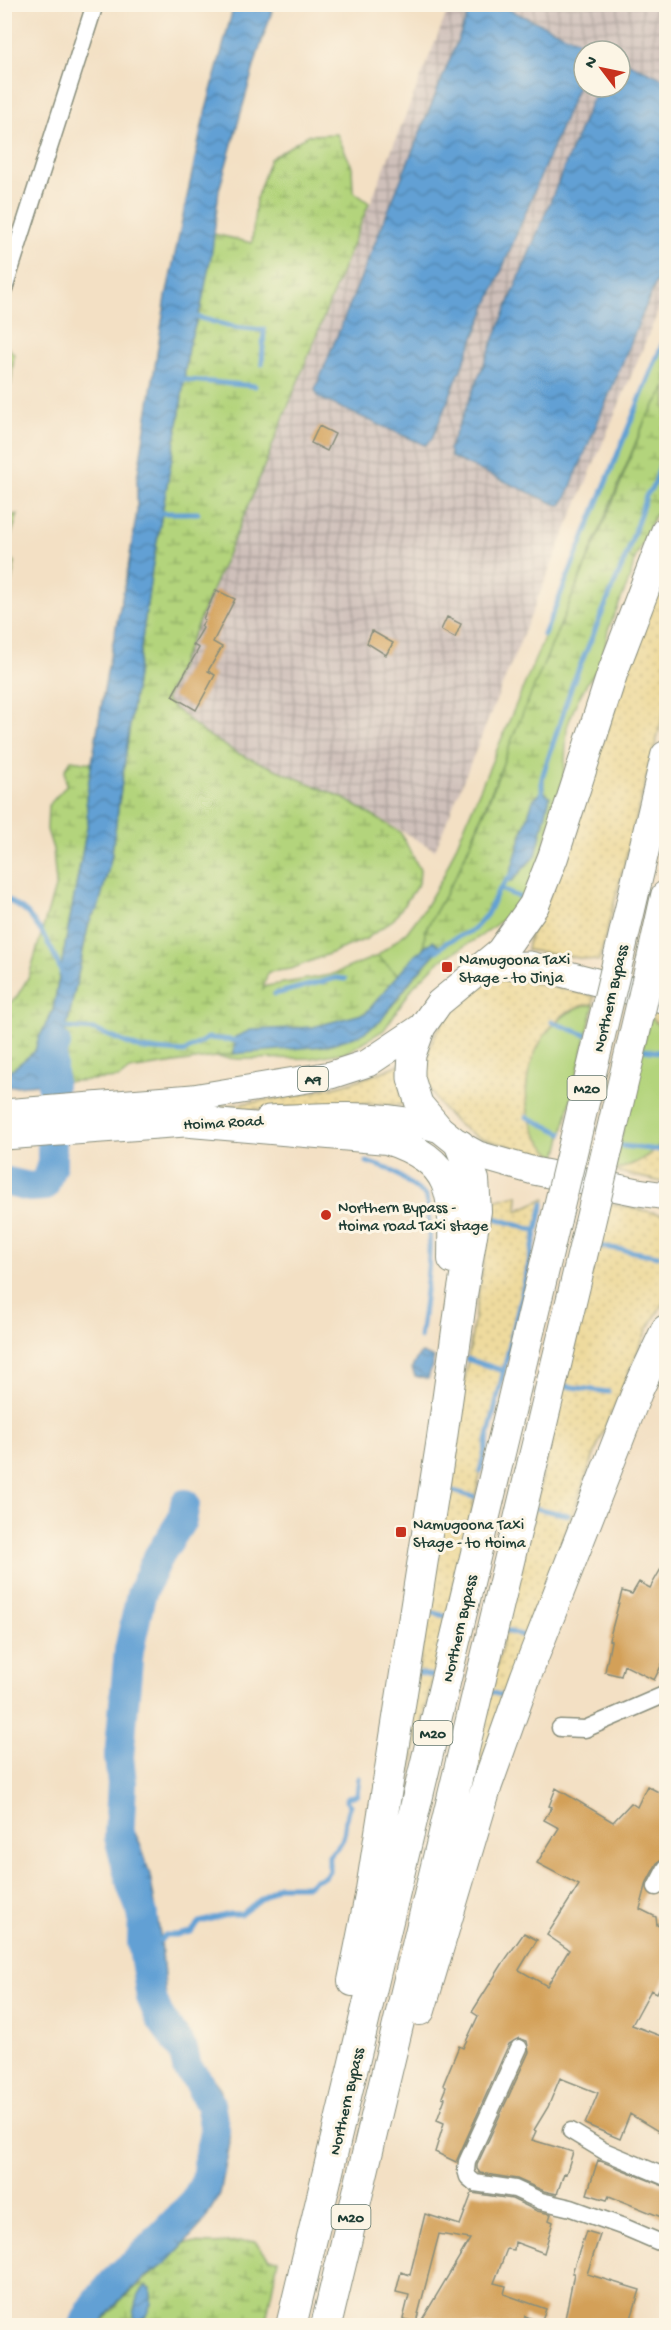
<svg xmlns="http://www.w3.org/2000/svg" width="671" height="2330" font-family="'Gochi Hand',sans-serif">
<defs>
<pattern id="industrial-grid" width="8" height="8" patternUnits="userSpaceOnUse" patternTransform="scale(1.5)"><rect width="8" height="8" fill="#cfc0ba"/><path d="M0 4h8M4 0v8" fill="none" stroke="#a79d98"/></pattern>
<pattern id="wetland-marsh" width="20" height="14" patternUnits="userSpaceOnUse" patternTransform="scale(1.5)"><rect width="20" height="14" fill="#b3d47c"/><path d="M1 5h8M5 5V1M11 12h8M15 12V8" fill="none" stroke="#91ad66"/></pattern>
<pattern id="sand-dots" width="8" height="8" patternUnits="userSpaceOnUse" patternTransform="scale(1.5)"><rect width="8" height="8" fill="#eeda9e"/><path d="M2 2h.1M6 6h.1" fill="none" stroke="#ccbc89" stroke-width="1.8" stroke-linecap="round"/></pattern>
<pattern id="water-waves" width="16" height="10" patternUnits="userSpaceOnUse" patternTransform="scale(1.5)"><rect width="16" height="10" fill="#62a0d4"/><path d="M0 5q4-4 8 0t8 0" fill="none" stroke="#5084ad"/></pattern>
</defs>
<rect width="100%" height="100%" fill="#fcf5e5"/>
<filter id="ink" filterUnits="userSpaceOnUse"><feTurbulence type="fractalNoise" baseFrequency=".0167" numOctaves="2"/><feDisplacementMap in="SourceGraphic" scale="12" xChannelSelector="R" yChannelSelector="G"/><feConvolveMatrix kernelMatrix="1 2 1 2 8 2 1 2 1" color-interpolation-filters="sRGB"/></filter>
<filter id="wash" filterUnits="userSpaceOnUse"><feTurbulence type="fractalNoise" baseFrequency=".008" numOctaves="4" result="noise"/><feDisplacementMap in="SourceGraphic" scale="24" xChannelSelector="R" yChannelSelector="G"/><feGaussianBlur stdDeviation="1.35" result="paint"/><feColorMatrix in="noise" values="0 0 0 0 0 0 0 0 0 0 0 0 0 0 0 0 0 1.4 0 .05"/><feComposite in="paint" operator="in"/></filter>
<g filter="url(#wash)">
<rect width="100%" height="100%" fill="#f3e0c4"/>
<path fill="url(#industrial-grid)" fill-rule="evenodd" d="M450,5H666V293L556,554L435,850L341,797L237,753L204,733L165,700L251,499ZM584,51H620V87H584Z"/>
<path fill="#b3d47c" stroke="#698858" stroke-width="1.5" d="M666,335V388L645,420L459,870L425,931L424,948L398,975L377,956L407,932L424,909L443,877L537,655Z
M627,554L634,561L630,578L608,630L602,663L587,683L576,703L567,727L564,776L535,878L520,902L507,916L481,936L438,962L413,987L384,1030L347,1052L311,1058L240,1059L211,1057L248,1051L325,1046L396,1002L412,979L441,947L473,930L487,914L497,893L508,880L511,882L536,855L550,796L545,793C534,758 609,594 627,554Z
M584,1005H594L557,1157C545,1150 537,1139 532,1125C515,1078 537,1023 584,1005Z
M650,1016L666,1033V1138C651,1156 636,1164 613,1171Z"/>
<path fill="url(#wetland-marsh)" stroke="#698858" stroke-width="1.5" d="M337,134L352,167L353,191L369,203L251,499L165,700L204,733L237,753L341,797L400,832L420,870L419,883L394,919L366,939L291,969L268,972L263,989L267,986L330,975L377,956L398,975L366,1013L313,1027L251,1031L235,1037L234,1054L129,1070L119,1078L62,1082L64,1064L58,1055L68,1022L88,927L92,916L98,909L111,859L152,569L180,413L188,347L201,307L214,234L252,243L256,199L270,159L308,135Z
M5,344L14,354L11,384L5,394Z
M666,388V492L634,561L627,554L572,685L542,778L543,787L521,833L520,844L508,880L497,893L487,914L473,930L441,947L433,941L424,948L425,931L459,870L485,811L514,734L619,487L645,420Z
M18,514L5,554L15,562L11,583L5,586V517Z
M71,760L92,763L86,798L88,822L53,1010L38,1040L35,1051L14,1068L5,1072V1006L16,998L29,976L56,884L53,849L47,830L48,806L66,786L65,770Z
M255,2241L269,2259L278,2260L265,2325L100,2326C123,2292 158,2273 185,2243L214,2244Z"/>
<path fill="url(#sand-dots)" stroke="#868c69" stroke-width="1.5" d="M666,556V704L599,961L527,950L529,938L556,881Z
M494,980H518L594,996L593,1004C575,1005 561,1014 550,1028C520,1066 515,1124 555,1156C530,1150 500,1146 476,1136C464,1130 452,1119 444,1110C416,1078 424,1046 448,1015C454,1007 460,997 469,991C476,986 486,983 494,980Z
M652,1007L666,1011V1033L650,1016Z
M400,1064V1084L404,1105L366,1104L179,1113C252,1101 331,1096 400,1064Z
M666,1138V1183L614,1171C637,1164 651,1156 666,1138Z
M518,1195L517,1211L545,1198L409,1779L393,1831L493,1201Z
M608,1203L666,1215V1298L647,1330L598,1444L481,1766L470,1778Z"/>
<path fill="url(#water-waves)" stroke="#406e84" stroke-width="1.5" d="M234,5H274L257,56L219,190L212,251L201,307L188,347L180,413L152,569L111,859L98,909L92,916L88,927L68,1022L58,1055L64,1064L62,1082L5,1087V1072L14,1068L35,1051L38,1040L53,1010L88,822L86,798L107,672L128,568L137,511V479L166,297L203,121Z
M472,5H498L586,44L590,51H584V71L432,439L425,445L319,398L315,390Z
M620,59L666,80V258L566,498L561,505L555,504L455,459L451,457L449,449L597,87H620Z
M543,787L545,793L550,796L536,855L511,882L508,880C517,853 524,825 534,798L539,795Z
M433,941L441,947L412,979L380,1022L360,1035L325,1046L234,1054L235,1037L251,1030L313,1027L366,1013L415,955Z
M422,1353L434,1358L428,1379L415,1376L412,1368L418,1356Z
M120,1803L140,1843L150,1875L161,1940L166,1999L176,2022L191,2041L200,2062L220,2088L227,2117L230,2143L220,2194L202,2224L166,2263L143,2279L111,2309L100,2325H94L96,2319L150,2250L166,2233L186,2220L200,2208L201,2200L214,2178L219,2137L209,2102L195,2087L191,2070L175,2040L157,1995L151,1972L148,1927L138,1912L140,1895L129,1849V1835L121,1823L118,1812Z
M146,2286L151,2289V2304L145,2318L139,2321L134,2317C134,2305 136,2294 146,2286Z"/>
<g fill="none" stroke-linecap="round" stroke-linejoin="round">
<path stroke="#62a0d4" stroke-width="5" d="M193,316L233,327L264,330L262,364
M179,379L255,386
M157,513H198
M544,635L666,335
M542,793V778L572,685L627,554L646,496L655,483L666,446
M500,889L519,897
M4,895C11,904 20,906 27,913C44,933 54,951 63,977
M437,951L447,942L473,930L487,914L497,893L512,874
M275,994L336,978L345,979
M552,1022L586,1035
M66,1028L95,1030L141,1049L184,1052L208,1038L242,1041
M644,1050L666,1053
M527,1117L562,1133
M622,1146L660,1150
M367,1162L391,1170L426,1196C434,1242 426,1292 420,1338
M492,1217L536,1231
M600,1246L658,1256
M467,1359L504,1371
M565,1386L608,1392
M480,1471L543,1204
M446,1489L474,1497
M534,1508L568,1515
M425,1611L446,1616
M506,1631L525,1636
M417,1673L432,1676
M491,1692L509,1698
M142,1942L161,1940L165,1935H176L191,1932L200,1922L230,1914H241L278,1886H308L315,1880L324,1877L329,1871V1855C332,1852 337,1848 340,1844C348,1833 343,1817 350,1805L346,1801L348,1797L357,1795L359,1778"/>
<path stroke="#62a0d4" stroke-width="30" d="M4,1181L29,1187L44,1186L52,1164V1049L56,1044
M84,2326C89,2308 117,2275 133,2265L194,2202L206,2181L210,2150L215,2130L210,2104L197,2080L187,2067L183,2050L160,2018L151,1997L142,1942L143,1915L132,1887L119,1837L122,1783L119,1757L129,1650L141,1595L156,1560L182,1520L185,1504"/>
</g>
<g id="blocks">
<path fill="#d3a058" d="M319,426L335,434L327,451L311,443Z
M216,590L235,599L213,642L222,647L208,671L215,675L196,710L172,696L199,648L193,645L203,628L201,626L205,620L203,619Z
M447,617L461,624L455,638L441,630Z
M372,631L393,643L386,655L367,643Z
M666,1560V1656L654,1680L624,1665L621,1676L605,1672L611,1641L609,1640L622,1591L632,1594L639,1582L650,1588Z
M647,1786L666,1796V1858L657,1863L647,1882L640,1909L656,1917L657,1925L666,1930V1974L657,1993L651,1990L632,2025L666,2038V2136L630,2114L620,2139L585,2124L598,2093L560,2078L548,2107L534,2130L536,2131L532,2140L573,2152L566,2174L564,2173L557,2194L544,2191L517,2179L480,2173L477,2169V2165L529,2052L527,2041L519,2038L509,2044L456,2162L435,2152L444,2123L437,2120L445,2098L442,2097L446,2087L443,2085L459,2046L463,2048L478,2016L472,2012L503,1963L524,1933L537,1940L519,1970L547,1986L569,1950L547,1935L579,1885L537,1863L559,1828L544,1820L552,1807L549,1806L556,1788L613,1822L631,1803L637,1807Z
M598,2160L666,2187V2219L609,2196L607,2200L587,2194Z
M472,2193L512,2199L537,2211L551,2214L549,2220L553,2222L544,2253L515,2242L514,2250L507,2249L494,2283L506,2286L504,2294L546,2309L541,2322L525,2316L523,2325H433L420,2323L470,2239L439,2234L416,2322L403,2319L409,2295L396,2292L401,2272L410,2275L425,2214L460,2225Z
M586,2231L600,2235L587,2274L640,2290L629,2325L564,2324L574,2273H572Z"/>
</g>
</g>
<g filter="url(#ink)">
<use href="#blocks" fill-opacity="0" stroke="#898e7c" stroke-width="1.5"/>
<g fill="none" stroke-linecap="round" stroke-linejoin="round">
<g stroke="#898e7c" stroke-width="19">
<path id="minor" d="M4,289L95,4
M560,1728L585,1729L666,1694
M656,1887L666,1868
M519,2048L467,2162L466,2170L468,2177L475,2183L515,2189L541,2201L571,2208L624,2227L666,2245
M571,2131L604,2151L666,2177"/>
</g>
<g stroke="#898e7c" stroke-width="29">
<path id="primary" d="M666,1000L530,965L484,966L439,1003L422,1027L412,1055L411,1070V1078L419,1104L440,1129L460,1145L478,1155L534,1171L638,1192L666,1196
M4,1113L193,1098L331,1075L368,1063L422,1027
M269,1119C326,1117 384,1111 440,1129
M4,1136L213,1121"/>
</g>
<g stroke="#898e7c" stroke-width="32">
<path id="motorway" d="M619,956L666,756
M651,964L666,896
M484,966L501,952L534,905L553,857L613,671L666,532
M191,1122L387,1139C456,1162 454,1194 453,1259
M353,1981L370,1896L441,1445L462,1295L476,1211L474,1180L460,1145
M420,2010L487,1785L526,1676L637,1392L666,1330
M291,2326L556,1219
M326,2326L589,1227"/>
</g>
<use href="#minor" stroke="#fff" stroke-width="16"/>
<use href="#primary" stroke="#fff" stroke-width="27"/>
<use href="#motorway" stroke="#fff" stroke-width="30"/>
<g stroke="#898e7c" stroke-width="32" stroke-linecap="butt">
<path id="motorway-bridge" d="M556,1219L619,956
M589,1227L651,964"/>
</g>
<use href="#motorway-bridge" stroke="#fff" stroke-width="30"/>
</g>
</g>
<g fill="#c8321e" stroke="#fcf5e5" stroke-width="2">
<rect x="441" y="961" width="12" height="12" rx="3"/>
<circle cx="326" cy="1215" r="6"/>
<rect x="395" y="1526" width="12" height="12" rx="3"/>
</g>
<g text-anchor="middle" stroke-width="6" stroke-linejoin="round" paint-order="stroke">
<g fill="#fcf5e5" stroke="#617469" stroke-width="1.5">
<rect x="298" y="1067" width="30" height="24" rx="4.5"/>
<rect x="567.5" y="1076" width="39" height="24" rx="4.5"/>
<rect x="413.5" y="1721" width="39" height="24" rx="4.5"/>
<rect x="331.5" y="2205" width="39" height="24" rx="4.5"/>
</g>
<g font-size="15" font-weight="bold" fill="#1f3d34">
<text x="313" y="1084">A9</text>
<text x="587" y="1093">M20</text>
<text x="433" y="1738">M20</text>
<text x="351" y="2222">M20</text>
</g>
<g font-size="16" fill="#1f3d34" stroke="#fcf5e5" text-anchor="start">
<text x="459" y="964">Namugoona Taxi<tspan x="459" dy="18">Stage - to Jinja</tspan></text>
<text x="338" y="1212">Northern Bypass -<tspan x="338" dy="18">Hoima road Taxi stage</tspan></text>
<text x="413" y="1529">Namugoona Taxi<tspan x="413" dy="18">Stage - to Hoima</tspan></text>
</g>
<g font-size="16" fill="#1f3d34" stroke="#fcf5e5">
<text transform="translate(609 998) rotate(-77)" y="6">Northern Bypass</text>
<text transform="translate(223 1121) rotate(-3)" y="6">Hoima Road</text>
<text transform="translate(458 1628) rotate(-77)" y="6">Northern Bypass</text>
<text transform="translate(345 2101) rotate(-77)" y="6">Northern Bypass</text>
</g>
</g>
<rect width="671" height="2330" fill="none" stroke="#fcf5e5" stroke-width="24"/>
<g transform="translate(602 69) rotate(302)"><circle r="28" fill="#fcf5e5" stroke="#a4ab9e" stroke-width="1.5"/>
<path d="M0-4.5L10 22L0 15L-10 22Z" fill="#c8321e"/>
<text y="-9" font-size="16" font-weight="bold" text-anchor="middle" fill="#1f3d34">N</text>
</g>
</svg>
